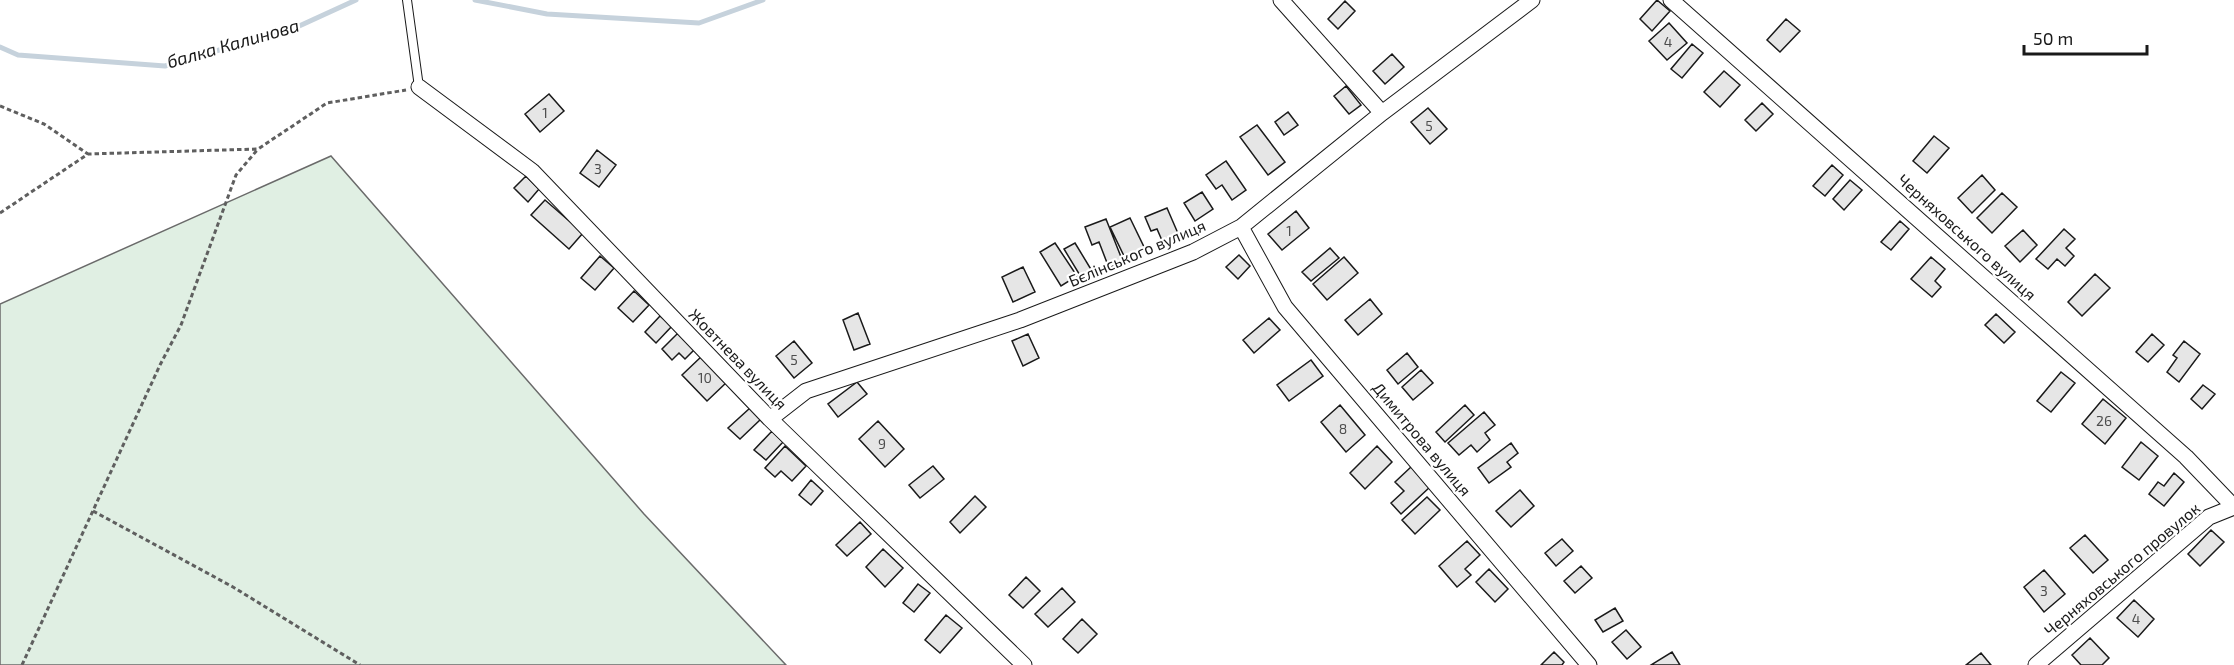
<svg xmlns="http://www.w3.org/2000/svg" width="2234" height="665" font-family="'Exo 2',sans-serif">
<rect width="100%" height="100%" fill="#fff"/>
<path fill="#e0efe3" stroke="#6a6a6a" stroke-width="1.5" d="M331,156L644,514L786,665H0V304Z"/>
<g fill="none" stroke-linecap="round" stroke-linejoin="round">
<path stroke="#c6d2dc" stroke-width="5" d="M475,0L547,14L699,23L763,0
M0,47L18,55L165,66L297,27L356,0"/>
</g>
<path fill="#e6e6e6" stroke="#1a1a1a" stroke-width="1.5" d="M1657,0L1670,11L1652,31L1640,19Z
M1345,1L1355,11L1338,29L1328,19Z
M1786,19L1800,31L1780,52L1767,40Z
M1669,23L1687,43L1667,60L1649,41Z
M1692,44L1703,53L1682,78L1671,69Z
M1392,54L1404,67L1385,84L1373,71Z
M1724,71L1740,85L1720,107L1704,92Z
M1346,86L1361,105L1349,114L1334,96Z
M549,94L564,111L540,132L525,114Z
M1762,103L1773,114L1756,131L1745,120Z
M1428,108L1447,129L1430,144L1411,122Z
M1288,112L1298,125L1284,135L1275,122Z
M1257,125L1285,162L1268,175L1240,137Z
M1934,136L1949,148L1927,173L1913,161Z
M597,150L616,165L599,187L580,173Z
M1226,161L1246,190L1232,200L1222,185L1216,189L1206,175Z
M1832,165L1843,175L1825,196L1813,186Z
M1982,175L1995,190L1972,213L1958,198Z
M526,176L539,189L528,202L514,188Z
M1850,180L1862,190L1844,210L1833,199Z
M1202,192L1213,209L1195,221L1184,203Z
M2002,193L2017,207L1992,233L1977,218Z
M545,200L583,233L569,249L531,215Z
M1167,208L1180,238L1164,245L1157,229L1151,231L1145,217Z
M1296,211L1309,228L1282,250L1268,234Z
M1130,218L1145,249L1125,258L1110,227Z
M1106,219L1123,262L1109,268L1099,242L1092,245L1085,227Z
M1900,221L1909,229L1891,250L1881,242Z
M2064,229L2075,239L2066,248L2074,256L2065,266L2057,259L2048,269L2036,259Z
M2023,230L2037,245L2020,262L2005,246Z
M1055,243L1077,276L1061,286L1040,252Z
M1075,243L1092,271L1081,277L1064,249Z
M1330,248L1339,258L1311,281L1302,272Z
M1239,255L1250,266L1238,279L1226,267Z
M600,256L614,268L595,290L581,278Z
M1344,257L1358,273L1327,300L1313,284Z
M1931,257L1945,269L1935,281L1941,287L1932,297L1911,279Z
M1023,267L1035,292L1013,302L1002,277Z
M2095,274L2110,288L2082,316L2068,302Z
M634,291L649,305L633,322L618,308Z
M1370,299L1382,314L1358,335L1345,320Z
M858,313L870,344L854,350L843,320Z
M1996,314L2015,332L2004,343L1985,325Z
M660,316L672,326L656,343L645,332Z
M1269,318L1280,330L1254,353L1243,340Z
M678,333L694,350L685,359L679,353L672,360L662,349Z
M1028,334L1039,358L1023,366L1012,341Z
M2152,334L2164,345L2148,362L2136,352Z
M794,341L812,363L794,378L776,356Z
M2184,341L2200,354L2179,382L2167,372L2177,358L2173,355Z
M1407,353L1418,367L1398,384L1387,370Z
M703,355L728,381L707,401L682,375Z
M1311,360L1323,376L1289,401L1277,385Z
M1421,370L1433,383L1413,400L1402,387Z
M2061,372L2075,383L2051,412L2037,401Z
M857,382L867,394L838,417L828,404Z
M2203,385L2215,394L2202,409L2191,399Z
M2103,399L2126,418L2105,444L2082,424Z
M1340,405L1365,435L1346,452L1321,422Z
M1465,405L1474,415L1445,442L1436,432Z
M750,408L761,419L740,439L728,428Z
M1484,412L1495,425L1485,433L1490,440L1477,452L1471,445L1459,455L1448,443Z
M878,421L904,449L885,467L859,439Z
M772,431L783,442L766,460L754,450Z
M2141,442L2158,456L2139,480L2122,467Z
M1511,443L1518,453L1507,462L1511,467L1489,483L1478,468Z
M785,446L806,466L792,481L781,471L775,477L765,468Z
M1377,446L1392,462L1365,489L1350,473Z
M933,466L944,479L920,498L909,485Z
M1412,466L1431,486L1401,514L1391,503L1404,491L1395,482Z
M2174,473L2184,482L2164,506L2149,494L2158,482L2164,486Z
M811,480L823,491L811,505L799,495Z
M1520,490L1534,506L1511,527L1496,511Z
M975,496L986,507L960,533L950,522Z
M1427,497L1440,510L1415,534L1402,520Z
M860,522L871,534L847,556L836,545Z
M2211,530L2224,542L2200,566L2188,554Z
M2085,535L2108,560L2093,573L2070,548Z
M1562,539L1573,551L1556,566L1545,553Z
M1467,541L1480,555L1465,569L1471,575L1457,587L1439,566Z
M883,549L903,568L885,587L866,567Z
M1581,566L1592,578L1575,593L1564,581Z
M1489,569L1508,589L1495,602L1476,582Z
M2044,570L2065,594L2044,612L2024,587Z
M1026,577L1040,591L1023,608L1009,595Z
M918,584L930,593L914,612L903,603Z
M1062,588L1075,602L1048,627L1035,614Z
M2134,600L2154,619L2138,637L2117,618Z
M1615,608L1623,621L1603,632L1595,620Z
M946,615L962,628L940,653L925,640Z
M1082,619L1097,634L1078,653L1063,639Z
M1626,630L1641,647L1627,659L1612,642Z
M2090,638L2109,658L2102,665H2081L2072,655Z
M1554,652L1564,662L1562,665H1541Z
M1672,652L1680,665H1651Z
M1981,653L1991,665H1966Z"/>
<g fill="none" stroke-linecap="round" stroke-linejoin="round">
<g stroke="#1a1a1a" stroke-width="10">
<path id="service" d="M407,0L419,87"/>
</g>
<g stroke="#1a1a1a" stroke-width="17">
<path id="minor" d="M1281,0L1382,113
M1671,0L2186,457L2234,507
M419,87L532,171L770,419L1024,665
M1241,227L1285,307L1589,665
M770,419L806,391L1020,320L1193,252L1241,227L1382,113L1532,0
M2036,665L2209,517L2234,507"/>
</g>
<path stroke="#5f5f5f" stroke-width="3" stroke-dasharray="4.5 3" stroke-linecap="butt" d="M0,106L44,124L88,154
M0,213L88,154L258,149L327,103L406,90
M93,511L233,587L360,665
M22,665L160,365L181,325L236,175L258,149"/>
<use href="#service" stroke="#fff" stroke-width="8"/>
<use href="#minor" stroke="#fff" stroke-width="15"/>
</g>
<g text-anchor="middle" stroke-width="4.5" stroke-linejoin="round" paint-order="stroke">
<g font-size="14" fill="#4d4d4d">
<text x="1668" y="47">4</text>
<text x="545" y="118">1</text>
<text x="1429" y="131">5</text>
<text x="598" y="174">3</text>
<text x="1289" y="236">1</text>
<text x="794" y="365">5</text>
<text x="705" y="383">10</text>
<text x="2104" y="426">26</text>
<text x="1343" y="434">8</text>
<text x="882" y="449">9</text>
<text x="2044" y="596">3</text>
<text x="2136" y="624">4</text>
</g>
<g font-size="16" fill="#1a1a1a" stroke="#fff">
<text transform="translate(1967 237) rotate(42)" y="6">Черняховського вулиця</text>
<text transform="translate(1137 253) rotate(-23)" y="6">Бєлінського вулиця</text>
<text transform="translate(738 359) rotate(46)" y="6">Жовтнева вулиця</text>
<text transform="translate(1422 439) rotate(50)" y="6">Димитрова вулиця</text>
<text transform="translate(2122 569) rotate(-40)" y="6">Черняховського провулок</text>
</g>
<g font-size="18" font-style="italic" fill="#1a1a1a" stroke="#fff">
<text transform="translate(233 44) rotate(-16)" y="6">балка Калинова</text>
</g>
</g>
<path d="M2024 45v9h123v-9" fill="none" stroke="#1a1a1a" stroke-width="3"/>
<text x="2033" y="45" font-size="18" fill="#1a1a1a" stroke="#ffffff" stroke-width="4.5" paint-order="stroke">50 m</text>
</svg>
